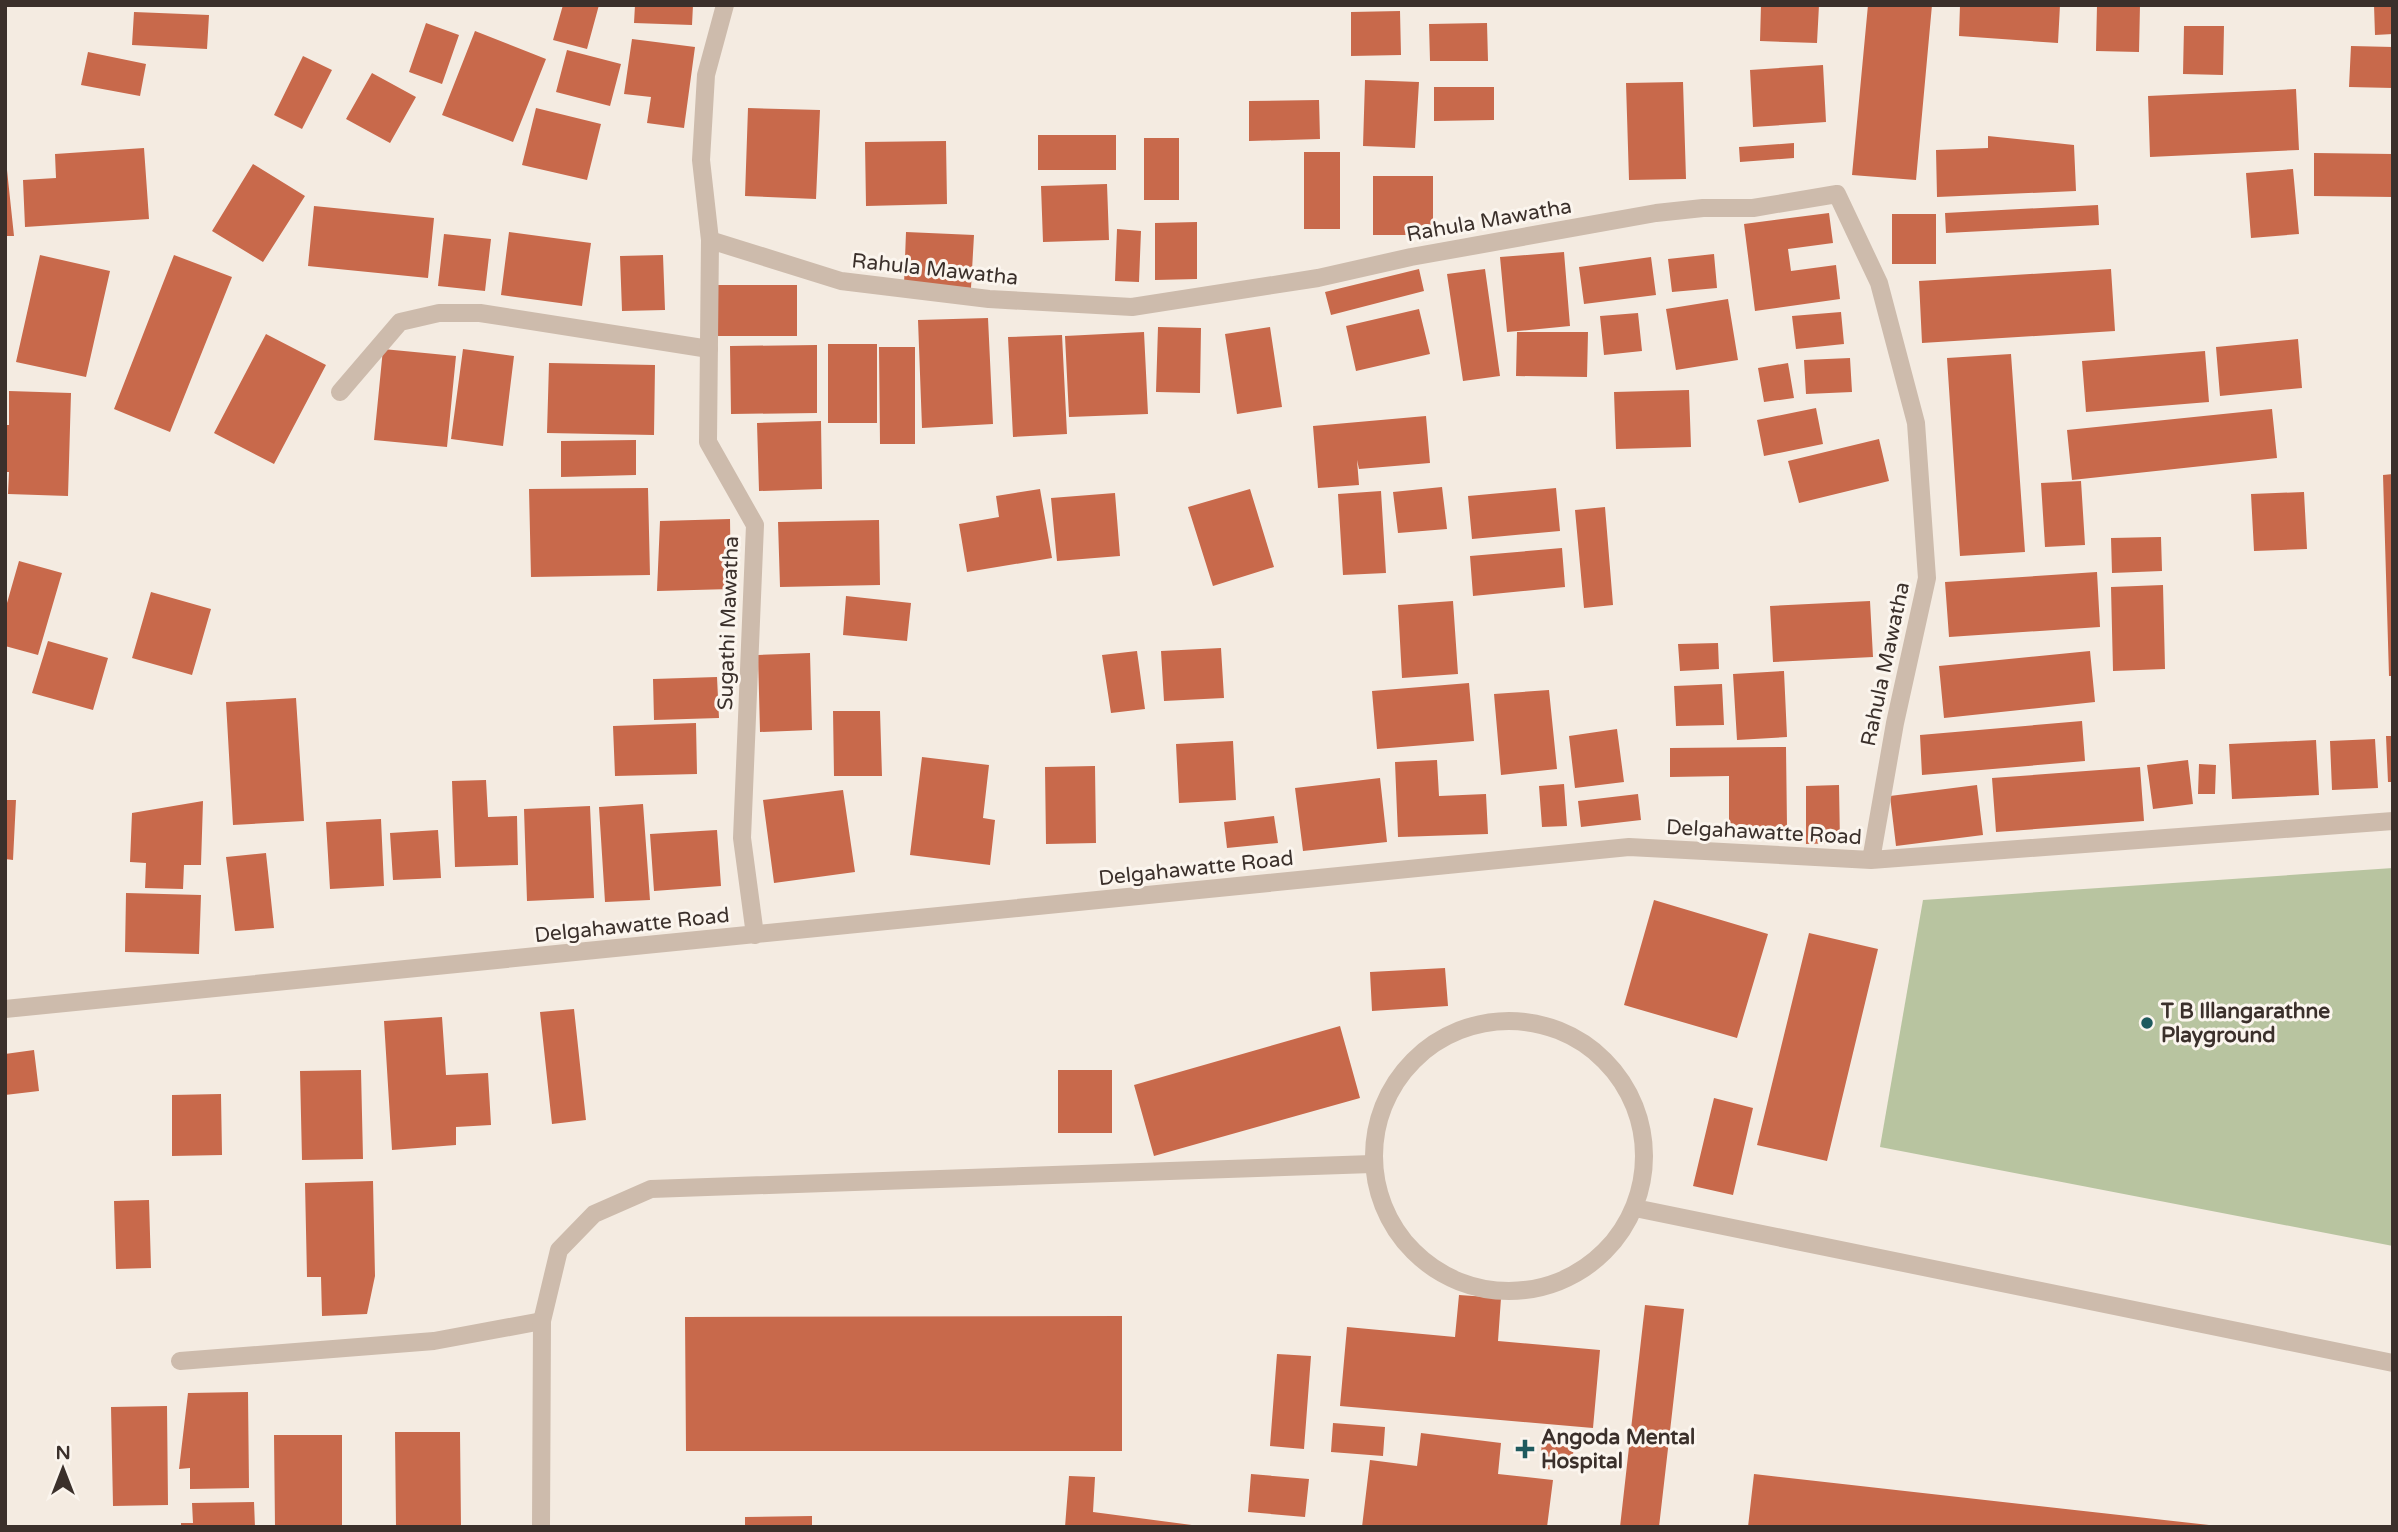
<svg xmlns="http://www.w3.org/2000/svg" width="2398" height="1532" font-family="'Varela Round',sans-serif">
<rect width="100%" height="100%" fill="#f4ebe1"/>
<path fill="#b8c4a0" d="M2393,868V1246L1880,1147L1923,900Z"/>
<path fill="#c8694b" d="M563,5H599L587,49L553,40Z
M635,5H693L692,25L634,23Z
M1761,5H1819L1817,43L1760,41Z
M1868,5H1932L1916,180L1852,175Z
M1960,5H2060L2058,43L1959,36Z
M2097,5H2140L2139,52L2096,51Z
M2374,5H2393V34L2375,35Z
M1400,11L1401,55L1351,56V12Z
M134,12L209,15L207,49L132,45Z
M426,23L459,35L442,84L409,72Z
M1487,23L1488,61H1430L1429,24Z
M2184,26H2224L2223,75L2183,74Z
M475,31L546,59L513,142L442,115Z
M632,39L695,47L684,128L647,123L651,97L624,94Z
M2351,46L2393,47V88L2349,87Z
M567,50L621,64L610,106L556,92Z
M88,52L146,64L140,96L81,85Z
M303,56L332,70L302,129L274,115Z
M1823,65L1826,122L1753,127L1750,70Z
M372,73L416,97L390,143L346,119Z
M1365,80L1419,82L1415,148L1363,146Z
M1683,82L1686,179L1629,180L1626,83Z
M1434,87H1494V120L1434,121Z
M2296,89L2299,150L2150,157L2148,96Z
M1319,100L1320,139L1249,141V101Z
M536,108L601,124L587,180L522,165Z
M748,108L820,110L816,199L745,196Z
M1038,135H1116V170H1038Z
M1988,136L2074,145L2076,191L1937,197L1936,150L1988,148Z
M1144,138H1179V200H1144Z
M946,141L947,204L866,206L865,142Z
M1794,143V158L1740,162L1739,147Z
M144,148L149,219L25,227L23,180L56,178L55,154Z
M1304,152H1340V229H1304Z
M2314,153L2393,154V197L2314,196Z
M253,164L305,196L263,262L212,231Z
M2293,169L2299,234L2251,238L2246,173Z
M5,170H7L14,236H5Z
M1373,176H1433V235H1373Z
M1107,184L1109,240L1043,242L1041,186Z
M2098,205L2099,225L1946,233L1945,213Z
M314,206L434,218L428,278L308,266Z
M1829,213L1833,243L1788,249L1791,271L1836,265L1840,299L1755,311L1744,224Z
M1892,214H1936V264H1892Z
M1197,222V279L1155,280V223Z
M1117,229L1141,231L1139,282L1115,281Z
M509,232L591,243L582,306L501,295Z
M906,232L974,235L971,288L904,285Z
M444,234L491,239L485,291L438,286Z
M1564,252L1570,326L1507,332L1500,257Z
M1714,254L1717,288L1672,292L1668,259Z
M40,255L110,271L86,377L16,362Z
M174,255L232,277L170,432L114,409Z
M663,255L665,310L622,311L620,256Z
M1651,257L1656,295L1584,304L1579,267Z
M1419,269L1424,291L1331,315L1325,292Z
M1485,269L1500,376L1463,381L1447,274Z
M2111,269L2115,331L1922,343L1919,281Z
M717,285H797V336H717Z
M1728,299L1738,360L1676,370L1666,309Z
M1419,309L1430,354L1356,371L1346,326Z
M1841,312L1844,344L1796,349L1792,316Z
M1638,313L1642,351L1604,355L1600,316Z
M988,318L993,424L922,428L918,320Z
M1158,327L1201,328L1200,393L1156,392Z
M1270,327L1282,407L1237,414L1225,334Z
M1144,332L1148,414L1069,417L1065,336Z
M1517,332H1588L1587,377L1516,376Z
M266,334L326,365L274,464L214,433Z
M1062,335L1067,434L1013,437L1008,337Z
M2298,339L2302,388L2220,396L2216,347Z
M828,344H877V423H828Z
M817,345V413L731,414L730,346Z
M879,347H915V444H880Z
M383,349L456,356L447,447L374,440Z
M463,349L514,356L503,446L451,439Z
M2205,351L2209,402L2086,412L2082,361Z
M2011,354L2025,552L1960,556L1947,358Z
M1850,358L1852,392L1806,394L1804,360Z
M549,363L655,365L654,435L547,433Z
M1788,363L1794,398L1764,402L1758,368Z
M1689,390L1691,447L1616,449L1614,392Z
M9,391L71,393L68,496L8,494L9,472H5V425H9Z
M1816,408L1823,444L1764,456L1757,420Z
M2272,409L2277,458L2072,480L2067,430Z
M1426,416L1430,463L1359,469L1357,460L1359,485L1318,488L1313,426Z
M821,421L822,489L759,491L757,423Z
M1879,439L1889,481L1799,503L1788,461Z
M636,440V475L561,477V441Z
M2393,474V676H2389L2383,475Z
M2081,481L2085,545L2045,547L2041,483Z
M1442,487L1447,529L1398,533L1393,492Z
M648,488L650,575L531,577L529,489Z
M1556,488L1560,531L1472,539L1468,496Z
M1040,489L1052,558L967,572L959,524L999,517L996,496Z
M1250,489L1274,567L1213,586L1188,507Z
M1381,491L1386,573L1343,575L1338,494Z
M2304,492L2307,549L2254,551L2251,494Z
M1115,493L1120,556L1057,561L1051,498Z
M1605,507L1613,605L1584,608L1575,510Z
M730,519L731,589L657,591L660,521Z
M879,520L880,585L780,587L778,522Z
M2161,537L2162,571L2112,573L2111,538Z
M1562,548L1565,587L1473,596L1470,556Z
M19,561L62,573L38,655L5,646V610Z
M2097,572L2100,627L1949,637L1945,582Z
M2163,585L2165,669L2113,671L2111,587Z
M151,592L211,609L192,675L132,658Z
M846,596L911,603L907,641L843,635Z
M1453,601L1458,674L1402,678L1398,605Z
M1870,601L1873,657L1773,662L1770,606Z
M48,641L108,658L93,710L32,693Z
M1718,643L1719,669L1680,671L1678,644Z
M1221,648L1224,698L1164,701L1161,651Z
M1137,651L1145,709L1111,713L1102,655Z
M2090,651L2095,702L1944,718L1939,666Z
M810,653L812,730L760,732L758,655Z
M1784,671L1787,737L1737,740L1733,674Z
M717,677L719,718L654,720L653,679Z
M1469,683L1474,741L1377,749L1372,691Z
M1722,684L1724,725L1676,726L1674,686Z
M1549,690L1557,769L1501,775L1494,694Z
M296,698L304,821L233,825L226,702Z
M833,711H880L882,776H834Z
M2082,721L2085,761L1922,775L1920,735Z
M696,723L697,774L615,776L613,726Z
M1617,729L1624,782L1575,788L1569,736Z
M2386,736H2393V782H2388Z
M2375,739L2378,788L2332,790L2330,741Z
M2316,740L2319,795L2232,799L2229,744Z
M1233,741L1236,800L1179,803L1176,744Z
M1786,747L1787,827H1729V776L1670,777V748Z
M922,757L989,765L983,818L995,820L990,865L910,855Z
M1437,760L1439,796L1486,794L1488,834L1398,837L1395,762Z
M2188,760L2193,804L2153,809L2147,765Z
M2199,764L2216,765L2215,794H2198Z
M1095,766L1096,843L1046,844L1045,767Z
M2140,767L2144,821L1996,832L1992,778Z
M1380,778L1387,842L1303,851L1295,788Z
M486,780L488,817L517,816L518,865L455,867L452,781Z
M1564,784L1567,826L1542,827L1539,786Z
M1839,785L1840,843L1806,844V786Z
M1977,785L1983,835L1896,846L1890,796Z
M843,790L855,872L774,883L763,800Z
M1638,794L1641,820L1581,827L1578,801Z
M5,800H16L13,860L5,859Z
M203,801L201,865H184L183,889L145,888L146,863L130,862L132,813Z
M643,804L650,900L605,902L599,807Z
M590,806L594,898L527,901L524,809Z
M1274,816L1278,843L1227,848L1224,822Z
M381,819L384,886L330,889L326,822Z
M438,830L441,878L393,880L390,833Z
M717,830L721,886L654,891L650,834Z
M266,853L274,928L235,931L226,857Z
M126,893L201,895L199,954L125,952Z
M1654,900L1768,934L1737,1038L1624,1005Z
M1809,933L1878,949L1827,1161L1757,1145Z
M1445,968L1448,1006L1372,1011L1370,972Z
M574,1009L586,1120L552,1124L540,1012Z
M442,1017L446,1075L488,1073L491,1125L456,1127V1145L392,1150L384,1021Z
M1340,1026L1360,1098L1154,1156L1134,1085Z
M34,1050L39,1091L5,1095V1054Z
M361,1070L363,1159L302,1160L300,1071Z
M1058,1070H1112V1133H1058Z
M221,1094L222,1155L172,1156V1095Z
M1714,1098L1753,1108L1733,1195L1693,1186Z
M373,1181L375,1276L367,1314L322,1316L321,1277H307L305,1183Z
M149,1200L151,1268L116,1269L114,1201Z
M1459,1295L1501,1298L1498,1341L1600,1350L1593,1428L1340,1406L1347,1327L1455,1337Z
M1645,1305L1684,1309L1659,1527H1620Z
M1122,1316V1451H686L685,1317Z
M1277,1354L1311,1356L1304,1449L1270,1446Z
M248,1392L249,1488L190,1489V1468L179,1469L188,1393Z
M167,1406L168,1505L113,1506L111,1407Z
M1333,1423L1385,1427L1383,1456L1331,1452Z
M395,1432H460L461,1527H396Z
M1421,1433L1501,1443L1498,1474L1553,1480L1547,1527H1362L1370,1460L1417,1466Z
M274,1435H342V1527H275Z
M1542,1440L1574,1442L1572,1470L1540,1469Z
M1251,1474L1309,1479L1305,1517L1248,1512Z
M1754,1474L2209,1525V1527H1748Z
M1069,1476L1095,1477L1093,1512L1207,1527H1065Z
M254,1502L255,1527H181V1523H193L192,1503Z
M812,1516V1527H745V1517Z"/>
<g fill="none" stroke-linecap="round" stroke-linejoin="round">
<path stroke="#cdbbac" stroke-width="18" d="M340,392L400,322L439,313H480L709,349
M180,1361L434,1341L542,1321"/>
<path stroke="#cdbbac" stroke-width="18" d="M725,5L706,75L701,160L710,240L841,281L989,299L1132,307L1318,278L1411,257L1656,213L1703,208H1753L1837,194L1879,283L1916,423L1927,578L1895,723L1871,860
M710,240L708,442L755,525L742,838L755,935
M5,1009L1629,847L1871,860L2393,821
M1374 1156a135 135 0 1 1 270 0a135 135 0 1 1-270 0Z
M1635,1208L2393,1363
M541,1527L542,1321L559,1250L594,1214L651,1189L1372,1164"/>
</g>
<g fill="#1f5a5e" stroke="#fbf5ee" stroke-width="2.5">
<circle cx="2147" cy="1023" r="7"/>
<path d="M1521.5 1438.5h7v7h7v7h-7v7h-7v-7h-7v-7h7z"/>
</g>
<g text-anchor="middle" stroke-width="6" stroke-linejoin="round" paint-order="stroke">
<g font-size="21" fill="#3b302b" stroke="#fbf5ee">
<text transform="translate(1489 220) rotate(-10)" y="7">Rahula Mawatha</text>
<text transform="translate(935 269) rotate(6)" y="7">Rahula Mawatha</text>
<text transform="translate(728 623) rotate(-88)" y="7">Sugathi Mawatha</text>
<text transform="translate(1885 664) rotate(-78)" y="7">Rahula Mawatha</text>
<text transform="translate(1764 832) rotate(3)" y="7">Delgahawatte Road</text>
<text transform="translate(1196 868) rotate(-6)" y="7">Delgahawatte Road</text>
<text transform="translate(632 925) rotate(-6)" y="7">Delgahawatte Road</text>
</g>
<g font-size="21" font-weight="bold" fill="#3b302b" stroke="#fbf5ee" text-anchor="start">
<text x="2161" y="1018">T B Illangarathne<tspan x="2161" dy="24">Playground</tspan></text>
<text x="1541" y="1444">Angoda Mental<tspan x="1541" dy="24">Hospital</tspan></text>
</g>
</g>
<rect width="2398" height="1532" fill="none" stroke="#3b302b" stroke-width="14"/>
<g transform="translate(63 1469)" stroke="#fbf5ee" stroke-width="5" paint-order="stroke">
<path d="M0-5L12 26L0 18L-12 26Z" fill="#3b302b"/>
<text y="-10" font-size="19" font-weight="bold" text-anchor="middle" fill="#3b302b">N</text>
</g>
</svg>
